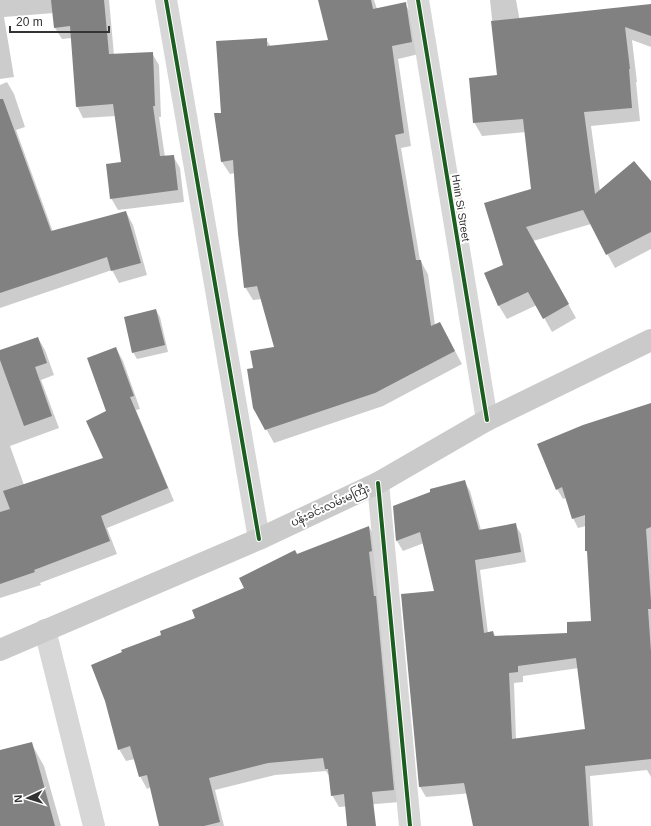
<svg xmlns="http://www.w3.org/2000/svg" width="651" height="826" font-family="Arial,'Noto Sans Myanmar',sans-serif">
<rect width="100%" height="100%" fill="#fff"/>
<path fill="#0003" fill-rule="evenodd" d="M0,0H109L114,55L152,53L159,65L161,117H159L165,157L173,156L180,168L184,202L118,210L111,198L123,163L116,116L83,118L77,106L72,38L62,39L55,28L54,13L4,17L14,77L0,79Z
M319,0H374L377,9L405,4L413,16L419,54L398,59L411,146L401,148L420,260L428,274L435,325L447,336L462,364L383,406L274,443L254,407V369L276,348L261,299L253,300L245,287L235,173L230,174L222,162V113L266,39L271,47L329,41Z
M490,0H516L531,82L651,5V47L632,40L637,82H636L640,121L591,126L600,191L651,183V249L615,268L591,224L533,241L576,318L552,332L537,305L507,319L499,306L485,274L504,266L532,189L526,132L482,136L474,122L498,76Z
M7,82L14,94L25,127L16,130L53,232L126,212L133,225L147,275L119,283L112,270L0,308V85Z
M156,310L160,317L168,352L137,359L133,352Z
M38,338L45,350L54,375L41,380L59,428L10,446L24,485L105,459L107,411L116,348L123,361L140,409L136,410L174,501L107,528L117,554L40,583L41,585L0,598V351Z
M651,404V777L647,770L590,776L593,826H474L484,792L426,797L420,787L402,595L435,591L424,543L403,551L397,541L394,507L464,481L470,491L481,530L515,524L521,534L526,562L480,570L488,633L493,632L496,637L568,634L592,622L588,554L586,550V526L578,528L573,518L566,498L563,499L557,489ZM579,668L586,730L516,739L514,683L523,682V676Z
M369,527L376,539L400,802L339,807L332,795L330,777L326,771L275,775L215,790L224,826H160L151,787L147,789L140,776L135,759L126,761L119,749L162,635L196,618L297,555Z
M31,743L44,766L61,826H0V751Z"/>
<path fill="#818181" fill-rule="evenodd" d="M51,0H104L109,54L153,52L155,106H153L160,156L174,155L178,190L110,199L106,164L121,162L113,104L76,107L70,26L54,28Z
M318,0H371L373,9L406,2L412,42L392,46L404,133L395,135L416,260H421L431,326L440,322L455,351L375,393L265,430L253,408L247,369L253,368L250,351L274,347L257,286L244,288L238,234L233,160L221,162L214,113H221L216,41L267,38V46L328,40Z
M651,4V36L625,27L630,69H629L632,108L584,112L595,194L634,161L651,181V232L606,255L583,210L526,227L569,304L543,319L528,292L498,306L484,273L503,265L484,203L531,189L523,119L473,123L469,78L497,75L491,21Z
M0,99H3L51,231L126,211L141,263L111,271L107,257L0,293Z
M156,309L165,345L132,353L124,317Z
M38,337L47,363L35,367L52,416L24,426L0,360V350Z
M116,347L134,396L130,397L168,488L101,516L110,541L34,570L35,572L0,584V512L10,509L3,491L103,458L86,421L106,411L87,358Z
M651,403V527L646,529L651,602V609H648L651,652V759L585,766L589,826H473L464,783L419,787L401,594L434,591L420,532L396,541L393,506L430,492V489L465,480L479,530L516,523L521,552L475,560L484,633L493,631L494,636L567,633V622L591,621L587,551H585V515L572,519L562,487L556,490L537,444L583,425ZM576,658L585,729L512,739L509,673L518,672V666Z
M369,526L372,551L369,552L374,596H376L394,790L372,792L376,826H347L344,794L331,796L328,769H325L323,758L268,763L209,778L220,822L204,826H159L147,775L139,777L130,746L118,750L105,701L91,665L122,652L121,650L161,635L160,631L195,618L192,610L244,588L239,578L295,550L297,554Z
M32,742L55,826H0V750Z"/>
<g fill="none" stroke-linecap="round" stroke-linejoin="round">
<path stroke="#d7d7d7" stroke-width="22" d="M166,0L259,539
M418,0L487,420
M378,483L410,826
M45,630L94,826"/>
<path stroke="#cacaca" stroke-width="22" d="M0,650L259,539L378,483L487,420L651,340"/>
<g stroke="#fff" stroke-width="6">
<path id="cycleway" d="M166,0L259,539
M418,0L487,420
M378,483L410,826"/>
</g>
<use href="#cycleway" stroke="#1b5e20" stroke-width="4"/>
</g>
<g text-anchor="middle" stroke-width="4" stroke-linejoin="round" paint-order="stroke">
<g font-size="11" fill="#333" stroke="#fff">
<text transform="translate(461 208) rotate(81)" y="4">Hnin Si Street</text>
<text transform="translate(330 505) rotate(-25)" y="4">ပန်းခင်းလမ်းမကြီး</text>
</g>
</g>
<g transform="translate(28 798) rotate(266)" stroke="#ffffff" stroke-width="3" paint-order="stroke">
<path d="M0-3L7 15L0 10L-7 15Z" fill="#333333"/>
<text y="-6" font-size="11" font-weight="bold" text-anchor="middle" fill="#333333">N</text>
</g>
<path d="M10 26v6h99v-6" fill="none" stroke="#333333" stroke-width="2"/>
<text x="16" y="26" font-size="12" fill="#333333" stroke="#ffffff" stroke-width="3" paint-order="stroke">20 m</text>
</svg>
